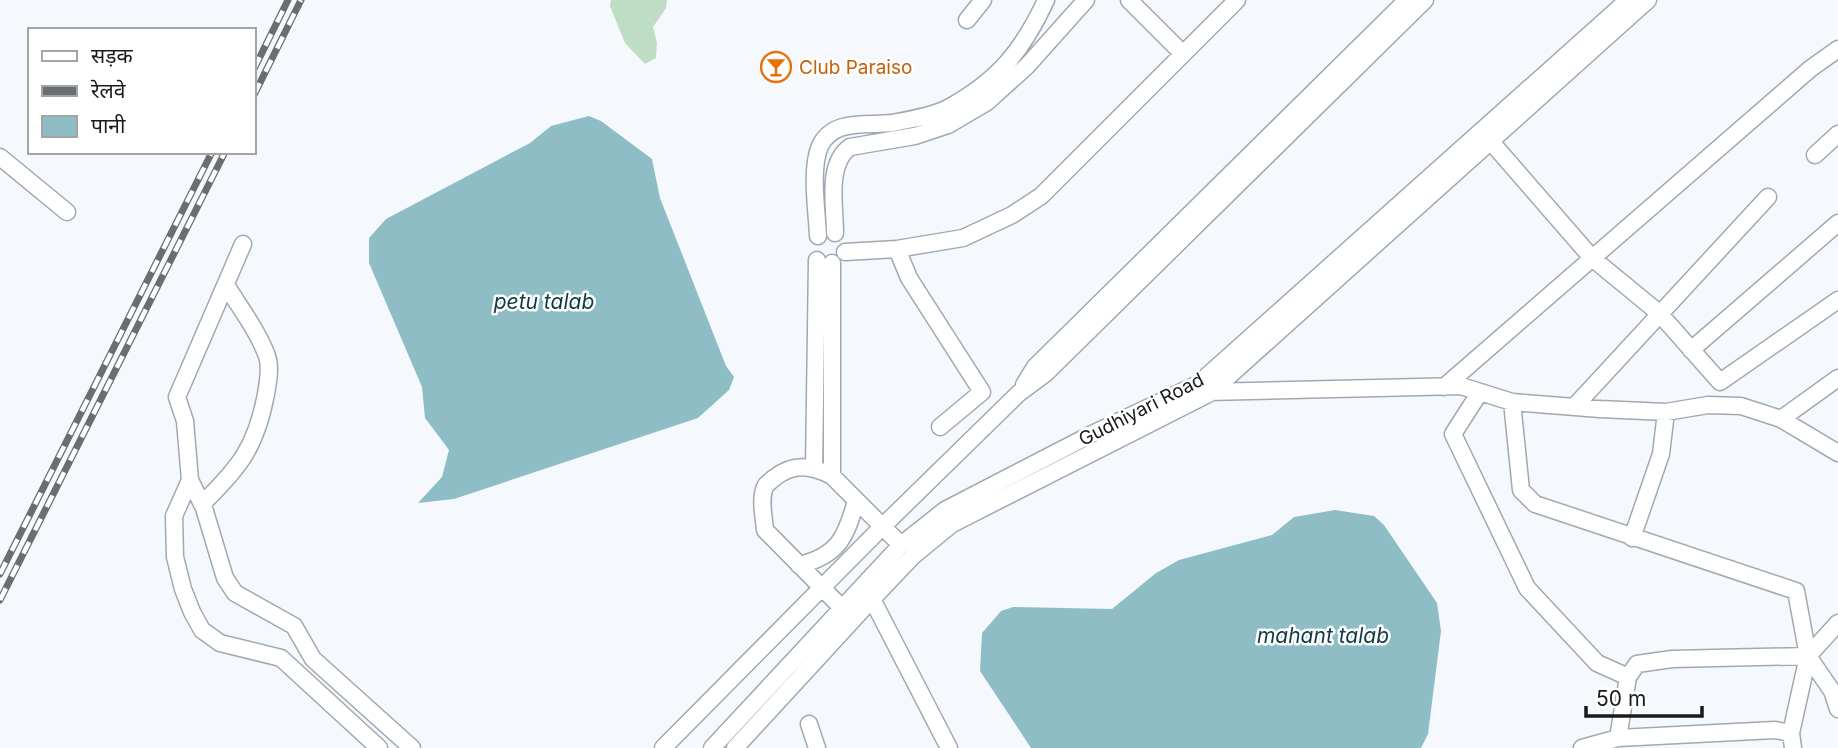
<svg xmlns="http://www.w3.org/2000/svg" width="1838" height="748" font-family="Inter,'Noto Sans Devanagari',sans-serif">
<rect width="100%" height="100%" fill="#f5f9fd"/>
<path fill="#bfddc4" d="M611,0H667L666,8L653,27L657,43L656,58L645,64L625,43L610,6Z"/>
<path fill="#8fbdc6" d="M589,116L601,121L652,159L660,198L726,366L734,377L729,390L698,418L454,499L418,503L442,477L449,450L425,418L422,387L369,263V238L386,219L530,143L551,126Z
M1335,510L1374,516L1384,525L1437,603L1441,631L1428,734L1421,748H1031L980,671L982,633L1001,611L1013,607L1112,609L1156,573L1179,560L1272,535L1294,517Z"/>
<g fill="none" stroke-linecap="round" stroke-linejoin="round">
<g stroke="#a0a9b2" stroke-width="19">
<path id="minor" d="M1129,0L1182,53
M967,20L983,0
M1486,136L1592,258L1659,313L1720,382L1838,300
M1815,155L1838,134
M0,157L67,212
M835,233C835,207 826,164 850,147L915,136L948,125L987,102L1027,66L1086,0
M818,236C817,211 810,169 820,146C833,118 868,126 892,123C909,120 933,116 948,108C998,81 1023,50 1046,0
M243,244L177,397L185,421L190,480L204,508L225,578L235,593L294,626L313,659L412,748
M897,249L909,278L982,392L940,427
M845,252L897,249L963,238L1012,215L1041,196L1237,0
M1691,350L1838,223
M1024,385L1035,367L1407,0
M1444,387L1810,69L1838,49
M1208,392L1461,386L1512,402L1600,409L1666,412L1708,405L1741,406L1781,419L1838,453
M1480,392L1453,434L1527,588L1597,663L1628,677
M1512,402L1521,490L1535,504L1796,591L1808,656L1791,733L1793,748
M1574,407L1768,197
M1781,419L1838,378
M814,469L817,260
M832,476V263
M190,480L174,516L175,557L183,589L192,612L202,630L220,643L281,658L379,748
M202,504C240,467 256,447 266,394C268,382 271,367 267,356C258,331 240,308 226,285
M1632,538L1661,454L1666,412
M799,565C838,556 846,537 856,501
M872,599L949,748
M841,607L765,530C764,517 759,497 766,485C767,484 773,479 774,478C793,463 811,465 832,476L901,545
M1808,656L1832,691L1838,709
M809,724L817,748
M1618,738L1628,677L1637,664L1672,659L1808,656L1838,623
M663,748L882,527L1019,393L1046,373L1425,0
M712,748L901,545L945,510L1092,434L1198,384L1628,0
M735,748L872,599L913,556L952,524L1210,393L1648,0
M1582,748L1618,738L1775,730L1791,733"/>
</g>
<use href="#minor" stroke="#fff" stroke-width="16"/>
<g stroke="#6b6e71" stroke-width="7">
<path id="rail" d="M254,69L288,0
M254,95L301,0
M0,574L212,152
M0,600L225,152"/>
</g>
<use href="#rail" stroke="#fff" stroke-width="4.5" stroke-dasharray="13" stroke-linecap="butt"/>
</g>
<defs>
<g id="bar-ring" transform="scale(1.575)"><circle r="9.5" fill="#fff" stroke="#e8710a" stroke-width="1.5"/><path d="M-6-5H6L.8 .8V4.5H3.5V6h-7V4.5H-.8V.8Z" fill="#e8710a"/></g>
</defs>
<g fill-rule="evenodd">
<use href="#bar-ring" x="776" y="67"/>
</g>
<g text-anchor="middle" stroke-width="5" stroke-linejoin="round" paint-order="stroke">
<g font-size="19" fill="#c56008" stroke="#fff" text-anchor="start">
<text x="799" y="74">Club Paraiso</text>
</g>
<g font-size="19" fill="#181b1e" stroke="#fff">
<text transform="translate(1141 409) rotate(-27)" y="7">Gudhiyari Road</text>
</g>
<g font-size="21" font-style="italic" fill="#113c43" stroke="#fff">
<text x="544" y="309">petu talab</text>
<text x="1323" y="643">mahant talab</text>
</g>
</g>
<rect x="28" y="28" width="228" height="126" fill="#ffffff" stroke="#a3a4a5" stroke-width="2"/>
<rect x="42" y="51" width="35" height="10" fill="#ffffff" stroke="#a3a4a5" stroke-width="2"/>
<text x="91" y="63" font-size="21" fill="#181b1e">सड़क</text>
<rect x="42" y="86" width="35" height="10" fill="#6b6e71" stroke="#a3a4a5" stroke-width="2"/>
<text x="91" y="98" font-size="21" fill="#181b1e">रेलवे</text>
<rect x="42" y="116" width="35" height="21" fill="#8fbdc6" stroke="#a3a4a5" stroke-width="2"/>
<text x="91" y="133" font-size="21" fill="#181b1e">पानी</text>
<path d="M1586 706v10h116v-10" fill="none" stroke="#181b1e" stroke-width="3.5"/>
<text x="1596" y="706" font-size="21" fill="#181b1e" stroke="#ffffff" stroke-width="5" paint-order="stroke">50 m</text>
</svg>
